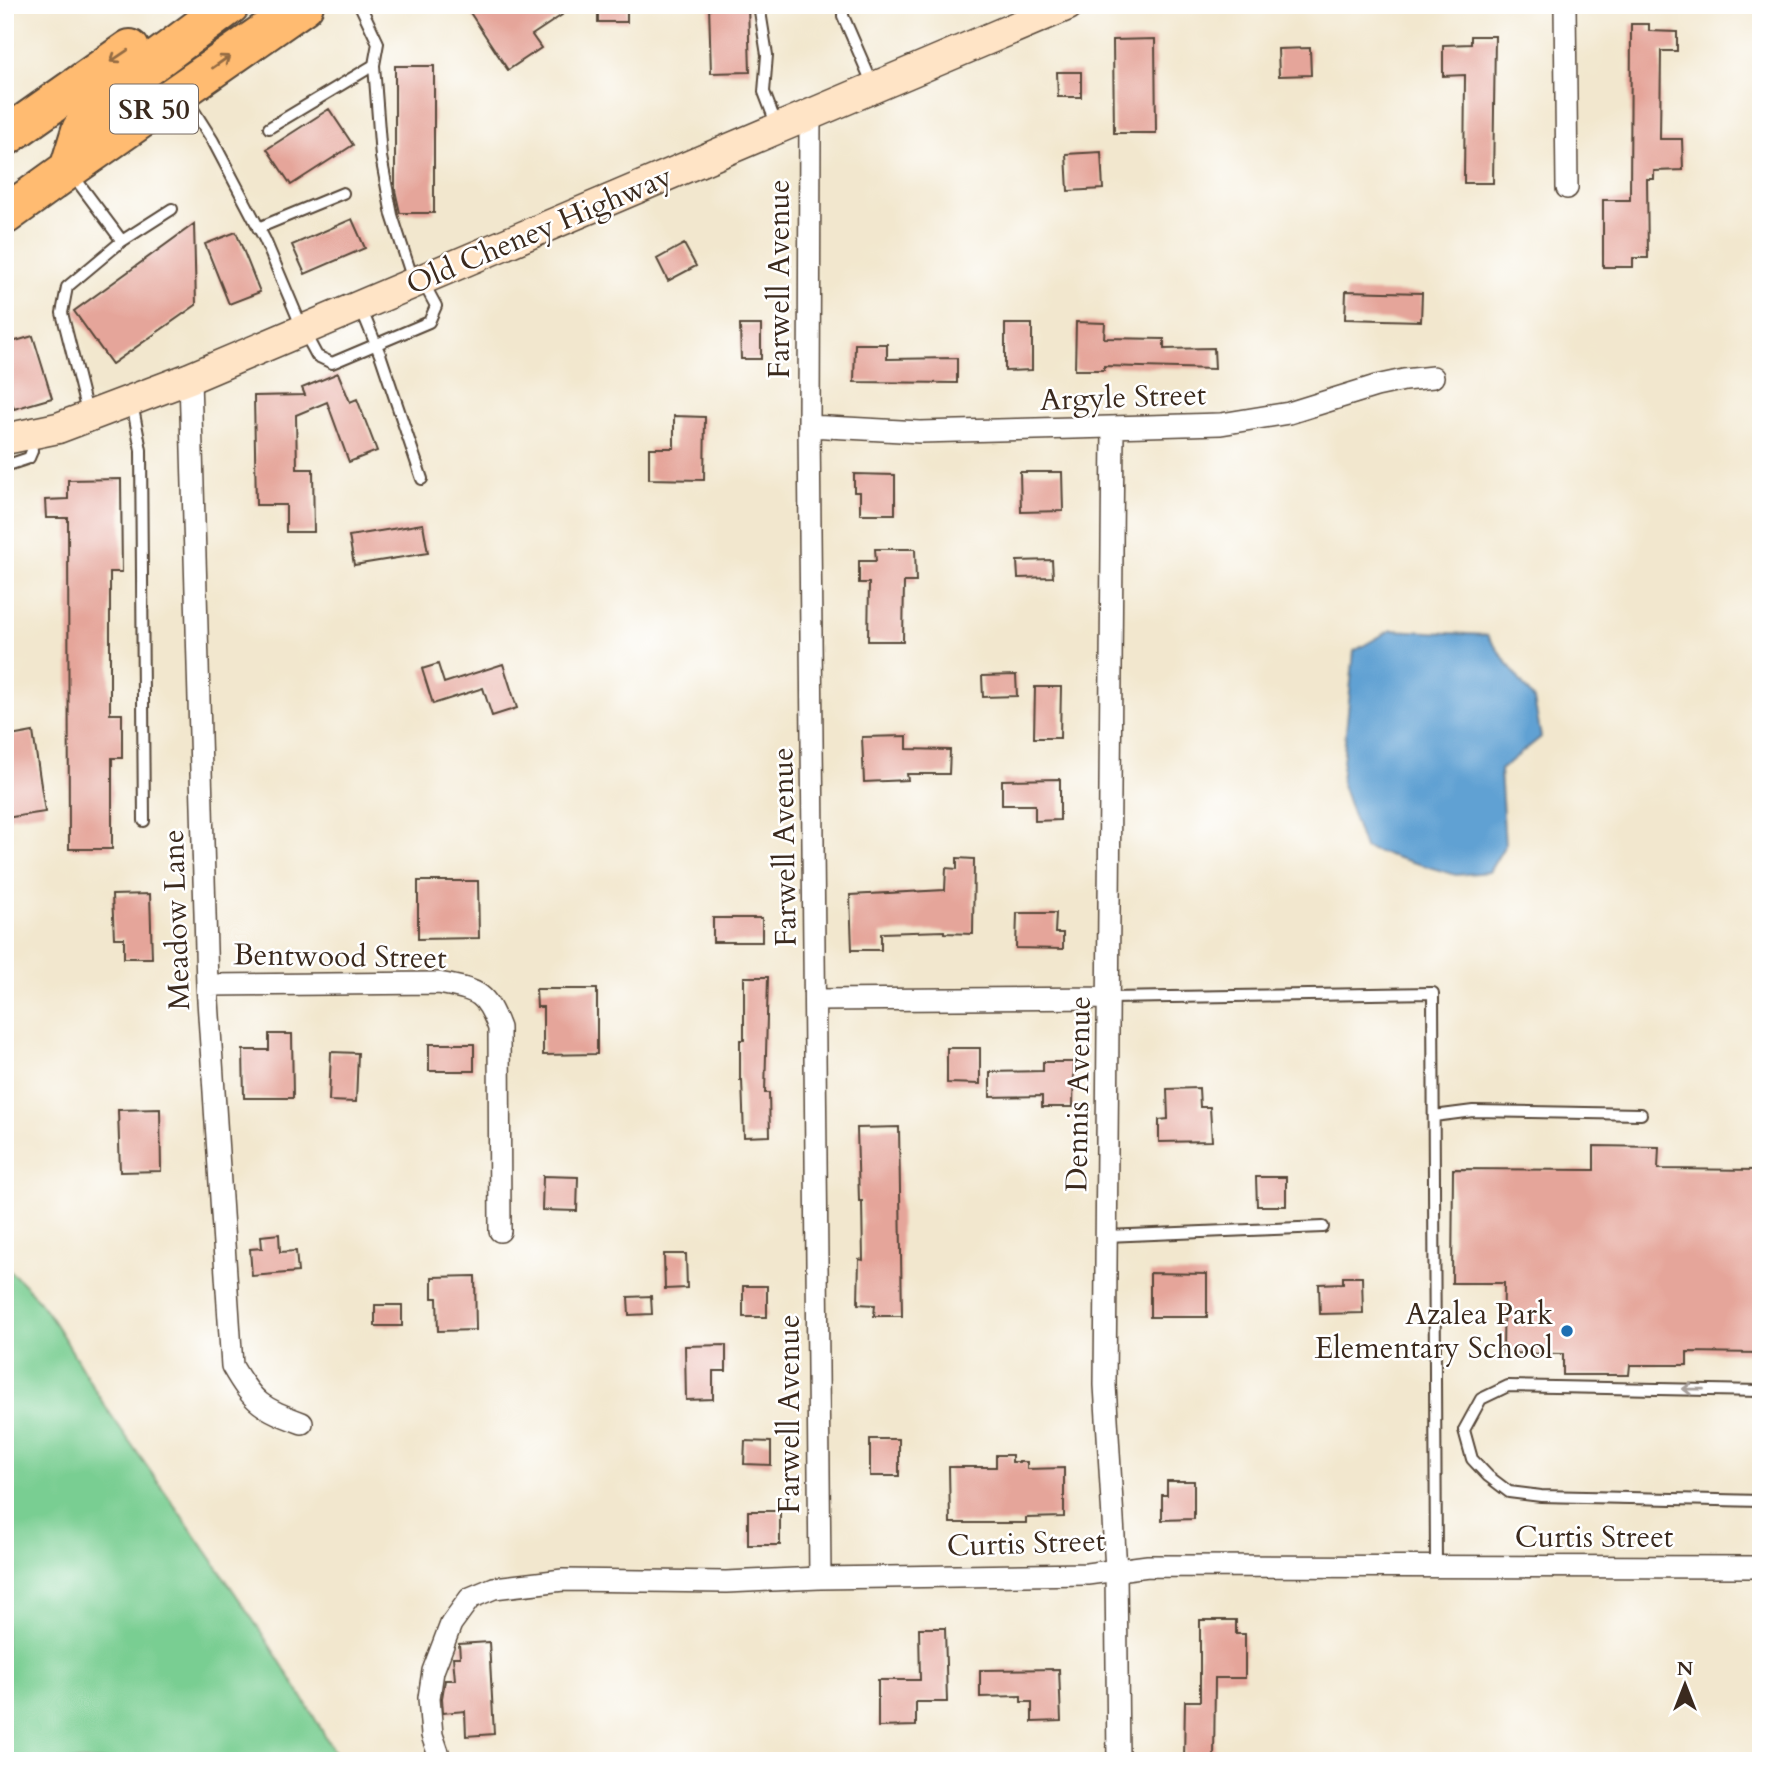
<svg xmlns="http://www.w3.org/2000/svg" width="1766" height="1766" font-family="Cardo,serif">
<rect width="100%" height="100%" fill="#fff"/>
<filter id="ink" filterUnits="userSpaceOnUse"><feTurbulence type="fractalNoise" baseFrequency=".0143" numOctaves="2"/><feDisplacementMap in="SourceGraphic" scale="14" xChannelSelector="R" yChannelSelector="G"/><feConvolveMatrix kernelMatrix="1 2 1 2 8 2 1 2 1" color-interpolation-filters="sRGB"/></filter>
<filter id="wash" filterUnits="userSpaceOnUse"><feTurbulence type="fractalNoise" baseFrequency=".00686" numOctaves="4" result="noise"/><feDisplacementMap in="SourceGraphic" scale="28" xChannelSelector="R" yChannelSelector="G"/><feGaussianBlur stdDeviation="1.57" result="paint"/><feColorMatrix in="noise" values="0 0 0 0 0 0 0 0 0 0 0 0 0 0 0 0 0 1.4 0 .05"/><feComposite in="paint" operator="in"/></filter>
<g filter="url(#wash)">
<rect width="100%" height="100%" fill="#f2e7ce"/>
<path fill="#79ce92" stroke="#5a7c58" stroke-width="2" d="M5,1267C52,1304 74,1360 107,1409C186,1524 272,1638 339,1761H5Z"/>
<path fill="#60a1d3" stroke="#4e6678" stroke-width="2" d="M1391,630L1487,635L1534,700L1541,737L1500,770L1505,845L1489,872L1456,875L1364,848L1341,782L1354,651Z"/>
<g id="blocks">
<path fill="#e5a59a" d="M465,5H556L562,15L532,35L541,48L508,70Z
M598,5H627V22H598Z
M709,5H748L750,72L711,73Z
M1631,24H1649V31L1677,32V51H1661L1660,139H1682L1683,170L1654,171V179H1647L1648,258H1633V267H1603V200H1630Z
M1471,36H1495L1493,183H1464L1465,75L1443,76V45L1471,44Z
M1155,39L1156,133H1114L1113,40Z
M1310,48L1311,75L1279,76L1278,49Z
M395,66H434V213H400L395,190Z
M1057,72H1081V97H1058Z
M329,109L353,145L291,185L267,149Z
M1101,152L1103,189L1068,191L1066,154Z
M352,219L365,248L305,274L292,245Z
M194,224L196,305L112,364L74,311Z
M236,232L260,292L229,304L205,244Z
M684,244L696,266L668,281L657,259Z
M1346,291L1422,293L1421,321L1345,319Z
M1076,322L1105,323L1104,338L1164,339V349L1214,348L1215,369L1104,366V370H1075Z
M1005,324H1032V370L1005,371Z
M740,325H761V359H741Z
M33,336L52,398L14,409L10,397L5,399V344Z
M855,344H887V359L957,358V383L854,382Z
M338,373L350,402L357,399L377,451L349,462L327,402L296,415L297,469H313L314,532H286V505H256L254,396L305,395L302,388Z
M674,416L705,417L704,480L649,479V448H674Z
M1020,472H1062L1063,511L1021,512Z
M854,474L895,475V514H860V492H854Z
M121,479L122,572H110V714H122V758H112V849H69L68,518H46L45,500L68,499V480Z
M423,524L428,553L354,565L349,536Z
M875,549H915L916,582H904L903,641H868L869,583H859V561H876Z
M1052,560L1053,577L1018,578L1017,561Z
M438,664L444,683L503,664L517,708L492,716L483,688L433,704L422,669Z
M1016,675L1017,696L983,697L982,676Z
M1035,687H1061L1060,738H1034Z
M33,732L45,812L5,818V737Z
M907,736V749L950,750L949,774H907L908,780L864,782L862,737Z
M1060,779V820L1035,821V805H1002V780Z
M957,858L974,859L973,934L944,933V931L881,933V950H852L850,895L945,890L946,868L957,869Z
M418,881H478L479,938L418,939Z
M150,894L152,958H124V938H114L112,895Z
M1017,913H1056L1055,933H1063V949L1016,948Z
M713,918H762V942H713Z
M744,977H768L765,1093H769L770,1136L744,1137L742,1080H740V1040H744Z
M536,989H597V1054L543,1055V1007H537Z
M269,1034H292L293,1098H244L243,1050H269Z
M429,1044H474V1071H429Z
M947,1048H980V1084L947,1083Z
M331,1052L358,1053L356,1102L329,1101Z
M1043,1062H1074L1073,1107H1042V1096L990,1097V1072L1043,1071Z
M1199,1088L1200,1107H1210L1212,1141L1159,1142V1120L1168,1119L1167,1089Z
M160,1109L161,1171L120,1172L118,1110Z
M899,1127L902,1316H874L875,1305L858,1304L859,1259L863,1260L862,1201H859L857,1128Z
M1594,1146L1659,1147L1658,1169L1761,1170V1353L1687,1352V1365H1630L1629,1375H1563V1354L1503,1353L1504,1283H1452L1453,1169L1594,1170Z
M543,1176L578,1177L577,1211L542,1210Z
M1256,1177H1286V1206H1257Z
M279,1234L280,1252L296,1251L298,1272L252,1276L250,1249L262,1248L261,1236Z
M664,1254H686L687,1288L665,1289Z
M1150,1273L1207,1274V1317H1150Z
M475,1276L476,1330L438,1331L437,1298H432V1277Z
M1343,1277H1362L1363,1313L1320,1314L1319,1284L1343,1283Z
M743,1286H767V1317H743Z
M651,1296L652,1314L629,1315L628,1297Z
M375,1305H402V1326H375Z
M726,1345V1371H713V1399L686,1400L685,1346Z
M870,1439H899V1476H870Z
M745,1441L771,1442V1465L744,1464Z
M996,1455H1012V1462H1027V1469L1064,1468V1517L1026,1518V1523H950L949,1467H996Z
M1167,1481H1194V1519L1162,1520V1495H1167Z
M748,1511H780V1545H748Z
M1200,1620H1236V1634H1245V1678H1215L1214,1761H1184L1185,1701H1200Z
M919,1628H945L947,1702H916V1726L878,1727V1680H920Z
M489,1642L494,1734L466,1736L465,1711L443,1713L442,1698L445,1680H455L453,1657H460L459,1644Z
M1059,1669L1061,1721L1032,1722V1702H1021V1696L980,1697V1670Z"/>
</g>
</g>
<g filter="url(#ink)">
<use href="#blocks" fill-opacity="0" stroke="#564638" stroke-width="2"/>
<g fill="none" stroke-linecap="round" stroke-linejoin="round">
<g stroke="#564638" stroke-width="14">
<path id="lane" d="M360,5L378,43L374,65L381,157L392,215L413,280
M759,5L767,55L764,92L777,126
M843,5V16L873,85
M184,95L213,141L265,240L303,330L317,356L332,363L429,322L436,306L423,282
M269,128L374,65
M72,174L122,241L67,287L62,313L88,416
M258,228L343,193
M122,241L172,209
M361,308L381,357L422,479
M132,403L141,450L144,821
M5,466L29,458L32,451L31,437
M1109,998L1433,993L1436,1566
M1434,1116L1473,1111L1641,1114
M1106,1236L1323,1227
M1761,1391L1508,1386L1481,1399L1464,1430L1472,1459L1488,1476L1509,1492L1541,1496L1761,1501"/>
</g>
<g stroke="#564638" stroke-width="24">
<path id="street" d="M1565,5L1567,188
M810,115L809,426L820,1578
M190,378L207,985L232,1366C254,1404 262,1408 302,1423
M809,426L920,432L1221,424L1289,413L1376,386L1404,380L1433,377
M1113,428L1105,1385L1116,1570L1118,1761
M207,985L439,983C477,991 485,990 499,1028L500,1231
M815,1000L1109,998
M441,1761L432,1735L429,1698L433,1671L451,1624L470,1598L494,1588L563,1580L726,1582L820,1578L1087,1574L1148,1566L1761,1567"/>
</g>
<g stroke="#564638" stroke-width="33">
<path id="secondary" d="M5,439L58,428L190,378L1068,5"/>
</g>
<g stroke="#564638" stroke-width="42">
<path id="highway" d="M5,137L130,49
M69,169L81,130L105,98L230,5
M5,215L69,169L304,5"/>
</g>
<use href="#lane" stroke="#fff" stroke-width="10"/>
<use href="#street" stroke="#fff" stroke-width="21"/>
<use href="#secondary" stroke="#ffe4c6" stroke-width="30"/>
<use href="#highway" stroke="#ffbb71" stroke-width="38"/>
</g>
<defs><path id="oneway-shaft" d="M-6 0H5M1.5-3L5.5 0L1.5 3" fill="none" stroke-width="1.6" stroke-linecap="round" stroke-linejoin="round" transform="scale(1.75)"/></defs>
<g stroke="#936b43">
<use href="#oneway-shaft" transform="translate(119 56) rotate(146)"/>
<use href="#oneway-shaft" transform="translate(221 62) rotate(-35)"/>
</g>
<use stroke="#a79f9a" href="#oneway-shaft" transform="translate(1693 1389) rotate(-179)"/>
</g>
<circle fill="#1f6fb2" stroke="#fff" stroke-width="2.5" cx="1567" cy="1331" r="7"/>
<g text-anchor="middle" stroke-width="5" stroke-linejoin="round" paint-order="stroke">
<rect fill="#fff" stroke="#766a62" stroke-width="2" x="110" y="84.5" width="88" height="49" rx="5"/>
<g font-size="28" font-weight="bold" fill="#3b2a1e">
<text x="154" y="119">SR 50</text>
</g>
<g font-size="30" fill="#3b2a1e" stroke="#fff">
<text transform="translate(539 230) rotate(-23)" y="10">Old Cheney Highway</text>
<text transform="translate(779 279) rotate(-90)" y="10">Farwell Avenue</text>
<text transform="translate(1123 397) rotate(-2)" y="10">Argyle Street</text>
<text transform="translate(784 847) rotate(-91)" y="10">Farwell Avenue</text>
<text transform="translate(176 920) rotate(-92)" y="10">Meadow Lane</text>
<text transform="translate(340 956) rotate(1)" y="10">Bentwood Street</text>
<text transform="translate(1078 1094) rotate(-89)" y="10">Dennis Avenue</text>
<text transform="translate(789 1414) rotate(-90)" y="10">Farwell Avenue</text>
<text x="1594" y="1547">Curtis Street</text>
<text transform="translate(1026 1543) rotate(-2)" y="10">Curtis Street</text>
</g>
<g font-size="30" fill="#3b2a1e" stroke="#fff" text-anchor="end">
<text x="1553" y="1324">Azalea Park<tspan x="1553" dy="34">Elementary School</tspan></text>
</g>
</g>
<rect width="1766" height="1766" fill="none" stroke="#fff" stroke-width="28"/>
<g transform="translate(1685 1685)" stroke="#ffffff" stroke-width="5" paint-order="stroke">
<path d="M0-5L12 26L0 18L-12 26Z" fill="#3b2a1e"/>
<text y="-10" font-size="19" font-weight="bold" text-anchor="middle" fill="#3b2a1e">N</text>
</g>
</svg>
